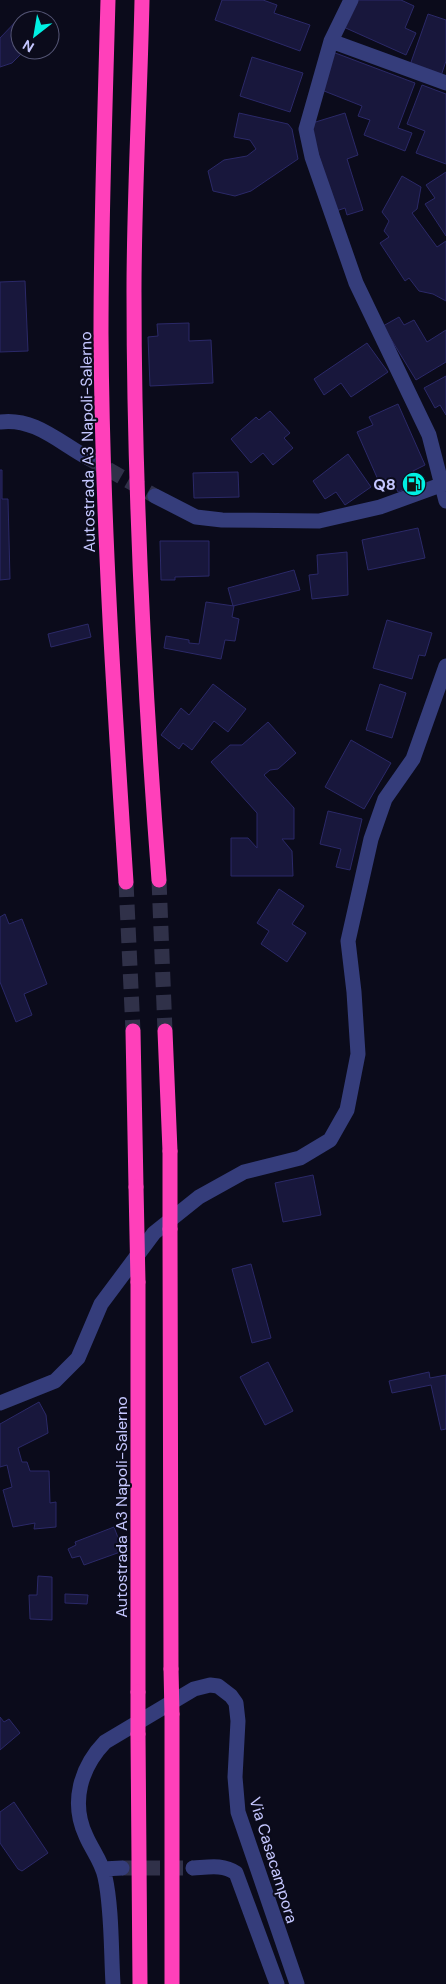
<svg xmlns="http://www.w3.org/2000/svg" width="446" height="1984" font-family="'DM Sans',sans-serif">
<rect width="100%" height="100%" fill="#0b0b1b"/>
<path fill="#18173c" stroke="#2b2968" d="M222,0H263L277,5L274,13L310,25L300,51L215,20Z
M351,0H401L414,6L405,28L416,33L406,55L339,25Z
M428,14L446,20V61L441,76L410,65Z
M21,16L25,20H20V50H25L12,63L0,67V38Z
M330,51L415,83L398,128L412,133L405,151L364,135L370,120L358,116L362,106L314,87Z
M252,57L303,73L290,112L240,96Z
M422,85L446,94V164L416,153L425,131L407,124Z
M239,113L288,124L292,129L298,159L251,191L235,196L213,191L208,171L224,160L247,156L256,149L250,140L234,137Z
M345,113L358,155L347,159L363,210L347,215L345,208L336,211L309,124Z
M446,172V236L425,204L435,198L426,185Z
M402,176L421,187L417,209L412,213L437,247L446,241V301L433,294L419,291L409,278L405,281L380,243L389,237L384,231L389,221L382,212Z
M25,281L28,351L0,352V282Z
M399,317L404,325L414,320L427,342L446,330V362L416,380L383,326Z
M189,323V341L211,340L213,383L150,386L148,337L158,336L157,324Z
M367,343L388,372L351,397L341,383L324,395L314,379Z
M446,376V415L440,405L435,408L424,388Z
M398,404L425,465L413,471L418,483L398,492L391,477L379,482L357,432L373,425L369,417Z
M270,411L290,433L284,438L293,448L273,465L263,453L251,463L231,439L256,417L259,420Z
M348,454L371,487L345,505L336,492L325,499L313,481Z
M0,470H2V499H8L10,579L0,580Z
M238,472L239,497L194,498L193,473Z
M418,528L425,558L368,570L362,540Z
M160,541H209V576L175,577V580H161Z
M347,552L348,595L312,599L309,575L318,574L317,555Z
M294,570L300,590L233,606L228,588Z
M206,602L234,606L232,617L239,619L235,641L225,640L221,659L164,648L166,636L189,640V643L199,644Z
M387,620L432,633L425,656L419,655L412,679L373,668Z
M88,624L91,637L51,647L48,634Z
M213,684L246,709L228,732L214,721L192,750L183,743L179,749L161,735L181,708L189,715Z
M380,684L406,693L392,738L366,730Z
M268,722L296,753L278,769L270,770L264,775L294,808V839H282L292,851L293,876H231V838H248L257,848V813L211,762L230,745H242Z
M351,740L391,763L364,809L325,787Z
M328,811L362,819L350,870L336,867L341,849L320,844Z
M279,889L304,906L292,924L306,933L287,962L261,944L269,931L257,923Z
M5,914L9,924L22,919L47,984L24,994L32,1015L16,1022L0,982V917Z
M313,1175L321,1215L283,1222L275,1183Z
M251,1264L271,1338L252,1343L232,1269Z
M268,1362L293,1411L265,1425L240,1377Z
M429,1372L430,1378L446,1375V1429L441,1430L431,1385L392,1393L389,1381Z
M39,1402L46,1415L48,1433L18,1448L22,1462H27L30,1471H49L50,1503L56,1502V1527L34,1529L35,1523L13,1527L3,1490L12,1487L7,1465L0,1467V1424Z
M114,1527L123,1551L84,1565L80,1556L72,1558L68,1549L76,1545L75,1542Z
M38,1576L52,1577V1620L30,1619L29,1595H37Z
M65,1594L88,1595L87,1604L65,1603Z
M0,1717L4,1722L9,1719L20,1733L0,1750Z
M14,1802L48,1853L22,1871L18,1869L0,1843V1812Z"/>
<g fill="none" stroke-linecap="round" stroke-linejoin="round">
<path stroke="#303149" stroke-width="15" stroke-dasharray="15 8" stroke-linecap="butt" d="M88,458L155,496
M122,1868H193"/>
<path stroke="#303149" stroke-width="15" stroke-dasharray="15 8" stroke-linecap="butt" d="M159,880L165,1031
M126,882L133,1031"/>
<path stroke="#353d7b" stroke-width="15" d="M351,0L331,41L306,129L312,157L356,283L429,435L446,501
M331,41L446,83
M0,422C34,417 60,443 88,458
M155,496L196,517L222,520L319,521L380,507L446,483
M0,1403L55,1381L78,1358L101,1304L154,1233L199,1197L244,1172L300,1158L330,1140L347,1110L358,1054L354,992L348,941L371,839L385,799L413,759L446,666
M193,1868C209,1867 223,1864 236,1873L277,1984
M103,1869L122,1868
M113,1984C111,1951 112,1908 105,1877C102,1862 92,1850 86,1836C70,1802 81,1767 105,1742L194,1689L210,1685L218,1686L231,1696L236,1703L238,1721L235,1777L238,1812L297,1984"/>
<path stroke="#ff40ba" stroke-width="15" d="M108,0C105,111 101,222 101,333C102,516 114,699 126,882
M142,0C140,97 134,195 134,292C134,488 144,684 159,880
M133,1031L136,1187
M165,1031L170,1151
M170,1229L171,1669
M138,1282V1692
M172,1714V1984
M138,1734L140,1984"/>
<path stroke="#ff40ba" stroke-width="15" d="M170,1151V1229
M136,1187L138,1282
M171,1669L172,1714
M138,1734V1692"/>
</g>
<defs>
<g id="fuel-disc" transform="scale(1.25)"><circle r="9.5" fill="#00f0e2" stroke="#0b0b1b"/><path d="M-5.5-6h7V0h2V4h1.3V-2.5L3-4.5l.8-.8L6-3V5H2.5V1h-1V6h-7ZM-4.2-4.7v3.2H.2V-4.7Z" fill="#111"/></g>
</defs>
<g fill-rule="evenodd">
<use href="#fuel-disc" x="414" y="484"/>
</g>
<g text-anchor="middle" stroke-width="4" stroke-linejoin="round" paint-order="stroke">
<g font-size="16" fill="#c5c7ff" stroke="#0b0b1b">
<text transform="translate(87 442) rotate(-91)" y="6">Autostrada A3 Napoli-Salerno</text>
<text transform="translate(121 1507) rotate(-90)" y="6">Autostrada A3 Napoli-Salerno</text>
<text transform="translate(274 1860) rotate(73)" y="6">Via Casacampora</text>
</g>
<g font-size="16" font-weight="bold" fill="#c5c7ff" stroke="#0b0b1b" text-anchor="end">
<text x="396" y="490">Q8</text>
</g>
</g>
<g transform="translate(35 35) rotate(211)"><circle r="24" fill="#0b0b1b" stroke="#555676"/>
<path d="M0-4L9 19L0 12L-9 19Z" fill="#00f0e2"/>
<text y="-8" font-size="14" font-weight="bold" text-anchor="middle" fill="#c5c7ff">N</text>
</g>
</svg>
